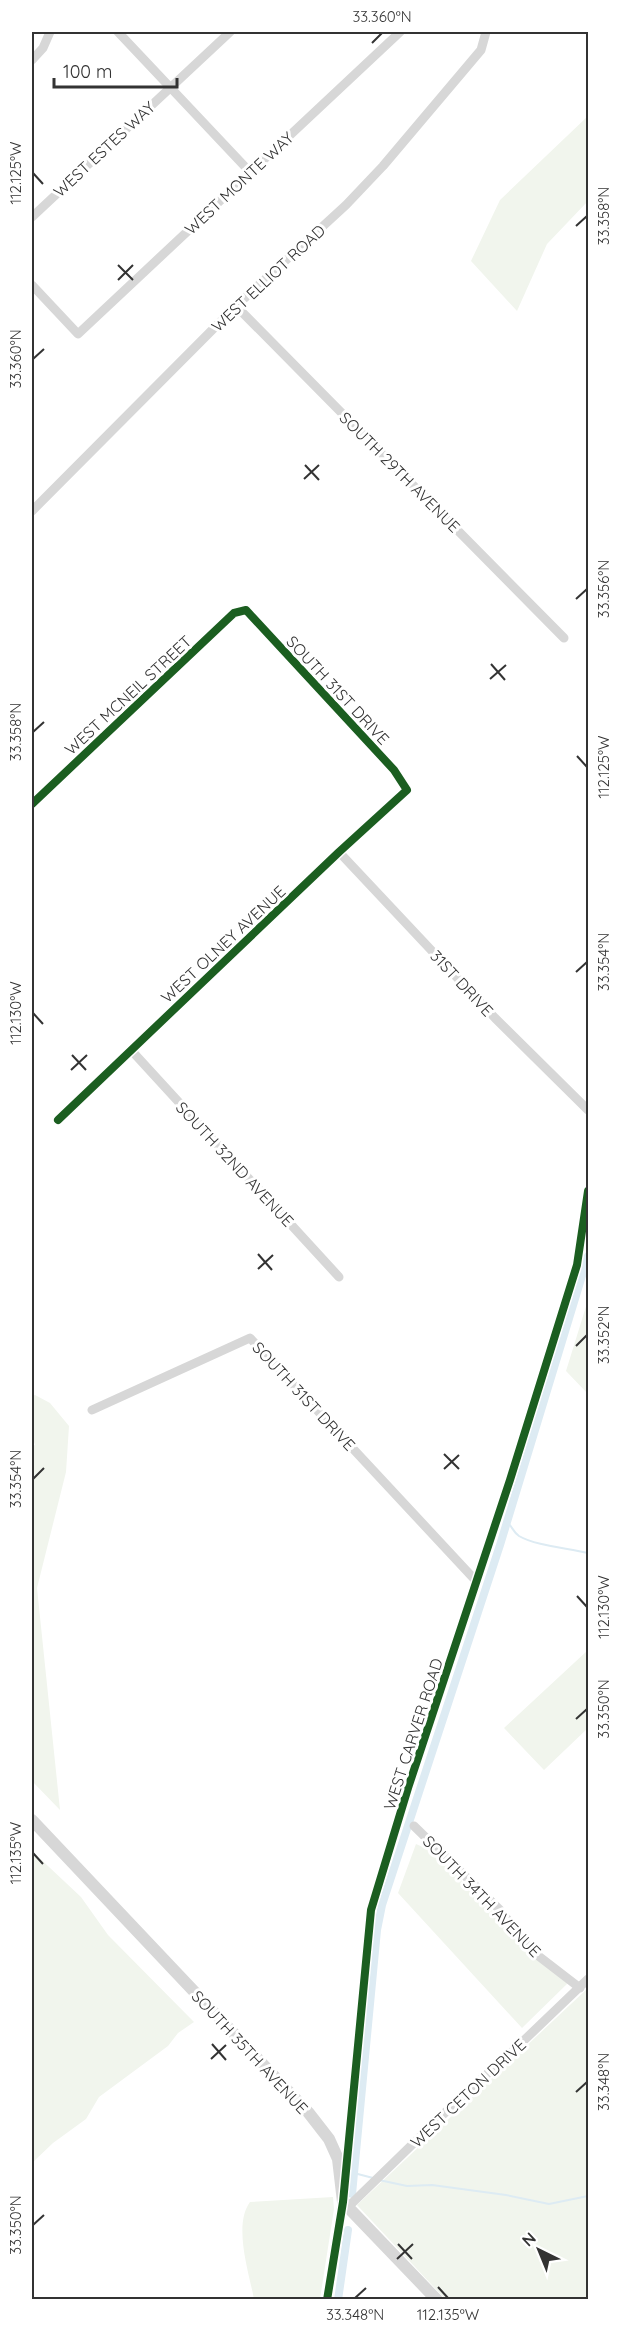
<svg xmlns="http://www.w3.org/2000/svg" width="620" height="2331" font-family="Quicksand,sans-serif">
<rect width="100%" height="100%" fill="#fff"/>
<path fill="#f1f5ed" d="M588,116V201L547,244L517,311L471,261L500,200Z
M588,1300V1394L566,1371Z
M35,1395L50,1403L69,1426L66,1472L37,1588L60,1810L32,1781V1446L35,1445L32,1436V1396Z
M588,1650V1728L544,1770L504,1728Z
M416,1844L432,1851L502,1920L532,1954L568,1983L522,2028L398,1893Z
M32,1851L81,1897L108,1935L194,2022L178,2033L168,2046L99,2097L86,2119L53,2143L32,2163Z
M588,1988V2299H445L357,2205Z
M333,2197L334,2209L320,2299H254C249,2273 233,2225 250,2202Z"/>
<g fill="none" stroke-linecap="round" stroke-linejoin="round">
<path stroke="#ddebf3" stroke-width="2" d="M507,1522C512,1526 513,1532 519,1536C536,1546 568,1548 588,1553
M354,2173L373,2178
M379,2180L407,2186L432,2185L506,2195L549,2204L588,2196"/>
<path stroke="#ddebf3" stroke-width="8" d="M352,2194L377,1930L382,1905L500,1545L588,1256
M338,2300L348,2230"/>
<path stroke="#d7d7d7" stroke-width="9" d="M118,32L250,172
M32,60L43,48L50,32
M32,217L230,32
M32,285L78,334L400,32
M236,306L564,638
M32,511L236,306L346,205L383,166L481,50L486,32
M32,804L234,613L246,610L394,770L407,790L339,852L58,1120
M339,852L495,1018L588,1110
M131,1050L339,1277
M92,1410L250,1338L477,1582
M414,1826L500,1910L532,1951L580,1988
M345,2184L371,1910L408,1788L510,1480L577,1265L588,1191
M348,2207L457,2101L516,2048L588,1979
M327,2300L343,2197"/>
<path stroke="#d7d7d7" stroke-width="12" d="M32,1820L308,2112L329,2139L338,2159L343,2202L437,2300"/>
<g stroke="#fff" stroke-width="11">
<path id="cycleway" d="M32,804L234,613L246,610L394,770L407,790L339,852L58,1120
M327,2300L343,2202L371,1910L408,1788L510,1480L577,1265L588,1191"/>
</g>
<use href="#cycleway" stroke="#1b5e20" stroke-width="8"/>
</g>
<path fill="none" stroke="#333" stroke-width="2" d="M372,43L382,33M33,173L43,184M576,226L587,216M118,265L133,280M118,280L133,265M33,359L44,349M305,465L319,480M304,479L319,465M576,599L587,589M491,664L505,680M490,679L506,665M33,732L44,722M577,756L587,767M576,972L587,962M33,1013L43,1024M72,1055L86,1070M71,1070L87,1055M258,1254L272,1270M258,1269L273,1255M576,1346L587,1335M444,1454L459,1469M444,1469L459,1455M33,1479L44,1468M577,1596L587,1607M576,1719L587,1709M33,1853L43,1864M212,2044L226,2060M211,2059L226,2045M576,2092L587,2082M33,2225L44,2215M398,2244L412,2259M397,2259L413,2244M438,2287L448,2298M355,2298L366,2288"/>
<g text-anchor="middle" stroke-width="6" stroke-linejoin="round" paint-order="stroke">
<g font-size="16" fill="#333" stroke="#fff">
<text transform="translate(104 149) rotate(-43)" y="6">WEST ESTES WAY</text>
<text transform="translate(239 183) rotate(-43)" y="6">WEST MONTE WAY</text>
<text transform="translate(268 278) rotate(-43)" y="6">WEST ELLIOT ROAD</text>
<text transform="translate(400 472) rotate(45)" y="6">SOUTH 29TH AVENUE</text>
<text transform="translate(338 690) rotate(47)" y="6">SOUTH 31ST DRIVE</text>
<text transform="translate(128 695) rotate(-43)" y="6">WEST MCNEIL STREET</text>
<text transform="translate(223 944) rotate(-43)" y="6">WEST OLNEY AVENUE</text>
<text transform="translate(462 983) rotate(47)" y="6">31ST DRIVE</text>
<text transform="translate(235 1164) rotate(47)" y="6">SOUTH 32ND AVENUE</text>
<text transform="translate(304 1396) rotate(47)" y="6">SOUTH 31ST DRIVE</text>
<text transform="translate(413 1734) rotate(-72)" y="6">WEST CARVER ROAD</text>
<text transform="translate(482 1896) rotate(46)" y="6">SOUTH 34TH AVENUE</text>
<text transform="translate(250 2052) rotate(47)" y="6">SOUTH 35TH AVENUE</text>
<text transform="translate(468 2093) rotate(-43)" y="6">WEST CETON DRIVE</text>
</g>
</g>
<rect width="620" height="2331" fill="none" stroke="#ffffff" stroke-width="66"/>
<g transform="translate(539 2250) rotate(317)" stroke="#ffffff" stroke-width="4.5" paint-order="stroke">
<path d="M0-4.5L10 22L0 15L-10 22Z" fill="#333333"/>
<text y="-9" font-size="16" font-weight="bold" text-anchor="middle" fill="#333333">N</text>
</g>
<path d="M54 78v9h123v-9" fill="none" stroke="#333333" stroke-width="3"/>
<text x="63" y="78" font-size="18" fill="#333333" stroke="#ffffff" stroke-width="4.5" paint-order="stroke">100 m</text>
<rect x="33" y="33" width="554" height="2265" fill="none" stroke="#333" stroke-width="2"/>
<g font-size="15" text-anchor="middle" fill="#333">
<text x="382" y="22">33.360°N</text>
<text transform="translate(16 173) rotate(-90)" y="5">112.125°W</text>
<text transform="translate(604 216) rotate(-90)" y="5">33.358°N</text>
<text transform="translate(16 359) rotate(-90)" y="5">33.360°N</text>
<text transform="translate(604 589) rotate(-90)" y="5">33.356°N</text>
<text transform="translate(16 732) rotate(-90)" y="5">33.358°N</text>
<text transform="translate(604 767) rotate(-90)" y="5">112.125°W</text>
<text transform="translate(604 962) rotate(-90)" y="5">33.354°N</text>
<text transform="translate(16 1013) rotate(-90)" y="5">112.130°W</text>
<text transform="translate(604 1335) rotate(-90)" y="5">33.352°N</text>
<text transform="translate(16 1479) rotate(-90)" y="5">33.354°N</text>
<text transform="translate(604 1607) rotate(-90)" y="5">112.130°W</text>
<text transform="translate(604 1709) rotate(-90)" y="5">33.350°N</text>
<text transform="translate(16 1853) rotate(-90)" y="5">112.135°W</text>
<text transform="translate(604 2082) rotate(-90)" y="5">33.348°N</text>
<text transform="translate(16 2225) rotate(-90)" y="5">33.350°N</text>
<text x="355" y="2320">33.348°N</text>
<text x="448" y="2320">112.135°W</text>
</g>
</svg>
